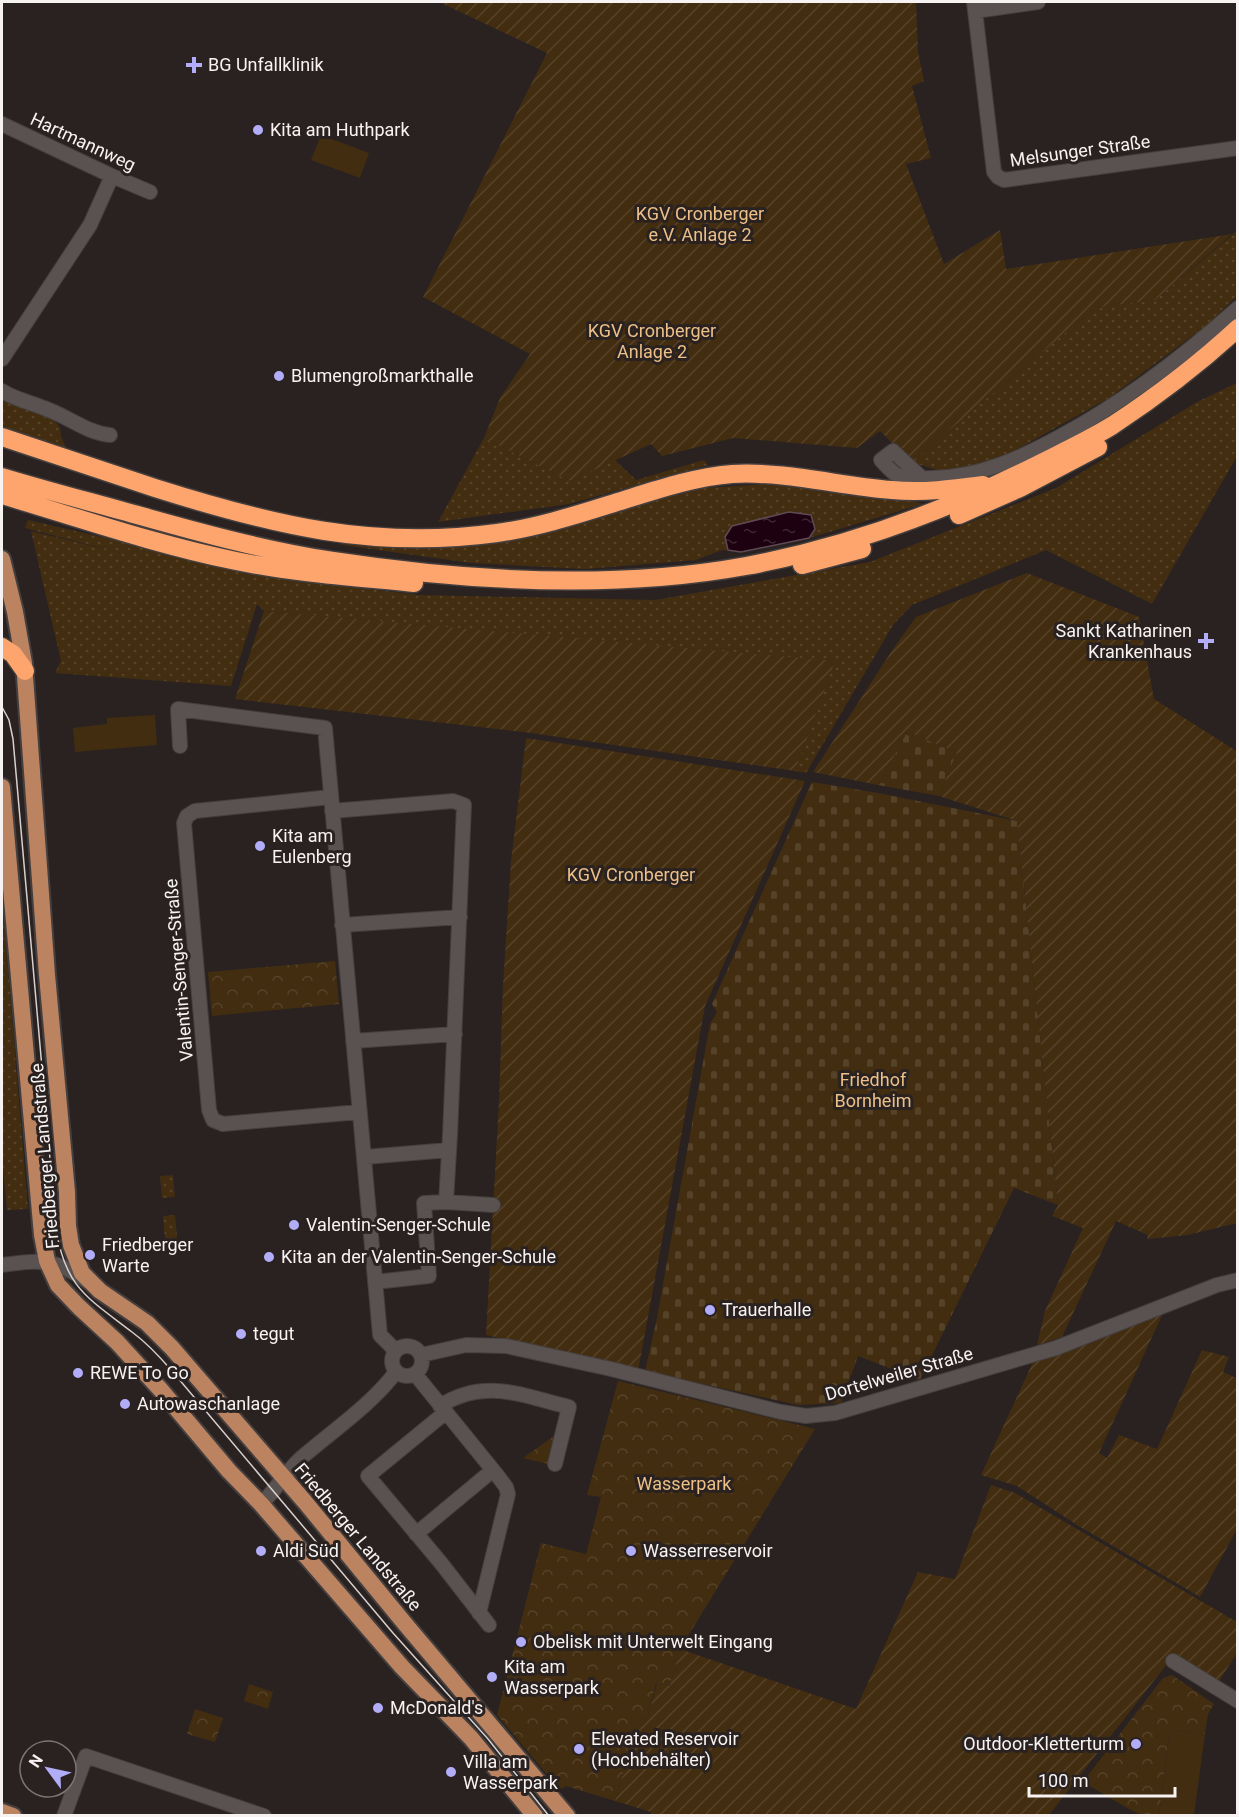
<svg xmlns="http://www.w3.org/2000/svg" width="1239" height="1817" font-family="Roboto,sans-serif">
<defs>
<pattern id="grass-dots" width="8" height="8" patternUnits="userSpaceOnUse" patternTransform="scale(1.5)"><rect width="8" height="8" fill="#432d11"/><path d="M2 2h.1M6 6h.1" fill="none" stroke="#564228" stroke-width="1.8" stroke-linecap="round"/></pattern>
<pattern id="cemetery-stones" width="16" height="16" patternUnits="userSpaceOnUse" patternTransform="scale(1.5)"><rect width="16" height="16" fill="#432d11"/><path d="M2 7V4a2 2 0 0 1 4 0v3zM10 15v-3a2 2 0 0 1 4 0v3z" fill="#564228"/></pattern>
<pattern id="park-crowns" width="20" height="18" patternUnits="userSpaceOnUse" patternTransform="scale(1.5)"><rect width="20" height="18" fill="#432d11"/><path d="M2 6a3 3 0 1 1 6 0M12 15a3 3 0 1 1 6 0" fill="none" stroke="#564228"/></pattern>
<pattern id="garden-furrows" width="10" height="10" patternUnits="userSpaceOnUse" patternTransform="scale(1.5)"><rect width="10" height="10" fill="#432d11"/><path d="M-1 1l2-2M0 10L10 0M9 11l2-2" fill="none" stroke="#564228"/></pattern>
<pattern id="water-ripples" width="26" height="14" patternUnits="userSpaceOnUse" patternTransform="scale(1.5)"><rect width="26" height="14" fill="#1d0110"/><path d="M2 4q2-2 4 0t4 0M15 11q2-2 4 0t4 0" fill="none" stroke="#3f2633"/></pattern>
</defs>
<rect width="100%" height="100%" fill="#292221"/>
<path fill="url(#grass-dots)" d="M1237,231V296L1207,325L1109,398L994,462L947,473L911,462L1095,308L1155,300Z
M1237,383V456L1152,604L1046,550L912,605L893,625L806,773L795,771L834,662L264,611L257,604L231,686L55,673L61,661L31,531L125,554L25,528L28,520L287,580L420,595L655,600L870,562L1056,488L1197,402Z
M2,398L54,420L60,427L61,436L67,450L2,428Z
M484,438L570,481L615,460L636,480L704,460L708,465L569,504L438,522Z
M770,484L901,498L923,504L809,538L814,529L811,515L789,512L732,526L725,537L728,550H722L696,560L585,569L471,563L335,544L416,547L533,531L704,488Z
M2,897L28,1209L7,1210L2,1157Z
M173,1175L175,1197L162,1198L160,1176Z
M175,1215L178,1248L166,1249L163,1216Z"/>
<path fill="url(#cemetery-stones)" d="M907,732L957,752L939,796L878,785Z
M812,782L878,793L1017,821L1058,1205L1014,1188L920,1380L858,1356L841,1403L798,1405L645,1371L656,1323L710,1024L717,1012L712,1004Z"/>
<path fill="url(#park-crowns)" d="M335,961L339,1004L212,1016L208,972Z
M618,1381L815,1429L680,1649L670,1686L656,1683L647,1720L640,1718L615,1801L566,1786L560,1790L497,1715L541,1543L586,1554L601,1497L587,1495Z
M561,1431L552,1465L523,1458Z
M1172,1675L1214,1704L1208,1714L1205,1734L1170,1729L1159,1815H1142L1129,1809L1083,1782L1163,1678Z
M249,1684L273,1692L268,1709L244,1701Z
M195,1709L223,1718L215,1742L187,1734Z"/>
<path fill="url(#garden-furrows)" d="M439,2H916L918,52L924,81L912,86L931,158L906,164L944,264L1000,230L1006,269L1232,234L1155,300L1095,308L911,462L880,431L857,448L733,438L662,456L651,444L570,481L484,438L500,398L530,354L423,297L547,53Z
M1027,573L1139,617L1154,699L1238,752L1237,1223L1188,1235L1147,1239L1148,1235L1116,1221L1062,1337L1037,1345L1045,1311L1083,1228L1052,1216L1058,1205L1017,821L939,796L957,752L907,732L878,785L813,772L893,649L916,617Z
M264,611L835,661L795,771L531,733L235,699Z
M526,738L805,781L705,1006L638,1371L551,1349L486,1335L499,1101L503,985L511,861Z
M1163,1313L1099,1453L1107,1458L1119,1435L1157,1449L1202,1350L1229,1357L1223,1372L1238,1379L1237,1529L1200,1597L1077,1525L1017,1486L981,1475L1033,1362L1096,1341Z
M991,1485L1015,1493L1237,1622V1653L1219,1681L1174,1655L1049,1815L651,1816V1812L615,1801L640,1718L647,1720L657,1683L670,1686L680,1649L856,1709L918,1572L955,1579Z"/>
<path fill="#432d11" d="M321,135L369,153L360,178L311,160Z
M155,715L157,745L75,752L73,728L107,724V718Z
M1170,1729L1205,1734L1194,1815H1159Z"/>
<path fill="url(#water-ripples)" stroke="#5e4a54" stroke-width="1.5" d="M789,512L811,515L815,529L809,538L741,552L728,550L725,537L732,526Z"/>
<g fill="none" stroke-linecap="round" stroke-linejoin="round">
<g stroke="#443f3e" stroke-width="16">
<path id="minor" d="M974,2L994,172L998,177L1004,180L1238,148
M975,11L1038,2
M2,124L112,176L150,192
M2,359L90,225L112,176
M2,391C16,400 33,403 49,410C70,418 88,433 110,435
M922,478L893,451L881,460C886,465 891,472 897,475C907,480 922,478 933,478C980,477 1021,458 1061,436C1126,401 1183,357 1238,308
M180,746L178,709L325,728L380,1335L396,1351
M331,797L195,811L187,816L184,823L209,1110L213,1120L223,1124L359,1112
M332,811L453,801L464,805L450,1135L446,1202L424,1203L429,1276L375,1282
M342,925L460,917
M353,1041L455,1034
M365,1157L449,1150
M446,1202L493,1205
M2,1265C40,1260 54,1258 87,1281
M392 1361a15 15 0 1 1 30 0a15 15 0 1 1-30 0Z
M421,1355L466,1345L506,1346L611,1369L781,1412L806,1416L835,1413L1056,1348L1217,1285L1238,1280
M415,1374L497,1475L506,1487L508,1494L479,1613
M440,1406C484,1377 523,1396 569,1407L555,1464
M446,1412L368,1476L441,1563L489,1625
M261,1504C276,1490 285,1473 300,1459C332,1431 370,1406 396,1372
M416,1534L493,1470
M1173,1661L1238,1701
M64,1816L86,1756L264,1816"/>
</g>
<g stroke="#443f3e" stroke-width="20">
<path id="major" d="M2,559L15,612L24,663L47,975L67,1192L68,1226L71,1245L82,1273L100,1291L147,1323L172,1348L305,1502L406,1625L567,1816
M2,787L42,1235L47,1261L58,1285L79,1307L117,1342L160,1389L229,1471L261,1504L402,1667L471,1738L535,1816
M2,1812L13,1816"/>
</g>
<g stroke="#443f3e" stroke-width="21">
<path id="highway" d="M2,437C53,454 104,471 155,488C272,525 373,550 497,533C541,527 582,513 624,500C659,489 695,477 732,474C786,471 839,486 892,490C923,493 953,489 983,485
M2,477C48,491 95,503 141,516C205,534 268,551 333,561C465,581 614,590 746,566C848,547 945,511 1037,465C1063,452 1089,440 1113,425C1157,396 1199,364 1238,328
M2,495C79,518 157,545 236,561C294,573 355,577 414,583
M959,515L1020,488L1098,447
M802,565L862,549
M2,647L13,654L25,671"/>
</g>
<use href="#minor" stroke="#595250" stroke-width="14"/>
<use href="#major" stroke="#bc8361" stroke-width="16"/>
<use href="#highway" stroke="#fea46d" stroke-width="18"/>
<path stroke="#d6d1d0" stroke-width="1.5" d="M2,707L9,720L13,739L56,1227C64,1287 88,1298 132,1332C147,1343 160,1357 172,1371L393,1633L488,1739L549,1816"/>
</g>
<g fill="#b2adf9" stroke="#292221" stroke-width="2">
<path d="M191 56h6v6h6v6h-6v6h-6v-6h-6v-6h6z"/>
<circle cx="258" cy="130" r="6"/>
<circle cx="279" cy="376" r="6"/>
<path d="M1203 632h6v6h6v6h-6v6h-6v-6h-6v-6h6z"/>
<circle cx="260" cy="846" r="6"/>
<circle cx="294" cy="1225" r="6"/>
<circle cx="90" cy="1255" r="6"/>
<circle cx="269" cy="1257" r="6"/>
<circle cx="710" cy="1310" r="6"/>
<circle cx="241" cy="1334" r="6"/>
<circle cx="78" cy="1373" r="6"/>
<circle cx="125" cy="1404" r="6"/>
<circle cx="261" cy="1551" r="6"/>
<circle cx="631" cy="1551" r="6"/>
<circle cx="521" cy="1642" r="6"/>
<circle cx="492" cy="1677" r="6"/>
<circle cx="378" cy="1708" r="6"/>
<circle cx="1136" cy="1744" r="6"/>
<circle cx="579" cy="1749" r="6"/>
<circle cx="451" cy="1772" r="6"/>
</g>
<g text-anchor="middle" stroke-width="6" stroke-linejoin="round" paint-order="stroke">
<g font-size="18" fill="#f7f3f2" stroke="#292221" text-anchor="start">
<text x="208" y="71">BG Unfallklinik</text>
<text x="270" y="136">Kita am Huthpark</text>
<text x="291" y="382">Blumengroßmarkthalle</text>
<text x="1192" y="637" text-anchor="end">Sankt Katharinen<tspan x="1192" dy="21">Krankenhaus</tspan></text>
<text x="272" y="842">Kita am<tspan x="272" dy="21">Eulenberg</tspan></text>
<text x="306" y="1231">Valentin-Senger-Schule</text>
<text x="102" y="1251">Friedberger<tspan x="102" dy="21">Warte</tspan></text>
<text x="281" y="1263">Kita an der Valentin-Senger-Schule</text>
<text x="722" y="1316">Trauerhalle</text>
<text x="253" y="1340">tegut</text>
<text x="90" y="1379">REWE To Go</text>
<text x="137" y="1410">Autowaschanlage</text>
<text x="273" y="1557">Aldi Süd</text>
<text x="643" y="1557">Wasserreservoir</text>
<text x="533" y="1648">Obelisk mit Unterwelt Eingang</text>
<text x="504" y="1673">Kita am<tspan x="504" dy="21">Wasserpark</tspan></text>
<text x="390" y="1714">McDonald's</text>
<text x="591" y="1745">Elevated Reservoir<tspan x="591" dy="21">(Hochbehälter)</tspan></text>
<text x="1124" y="1750" text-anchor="end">Outdoor-Kletterturm</text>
<text x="463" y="1768">Villa am<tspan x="463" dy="21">Wasserpark</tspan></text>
</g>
<g font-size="18" fill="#f7f3f2" stroke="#292221">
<text transform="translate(83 142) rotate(25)" y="6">Hartmannweg</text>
<text transform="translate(1080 151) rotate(-8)" y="6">Melsunger Straße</text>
<text transform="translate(179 970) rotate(-95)" y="6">Valentin-Senger-Straße</text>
<text transform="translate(45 1156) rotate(-95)" y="6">Friedberger Landstraße</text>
<text transform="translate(899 1374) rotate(-16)" y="6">Dortelweiler Straße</text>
<text transform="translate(358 1537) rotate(50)" y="6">Friedberger Landstraße</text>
</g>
<g font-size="18" fill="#ecbf86" stroke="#292221">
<text x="700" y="220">KGV Cronberger<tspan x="700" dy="21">e.V. Anlage 2</tspan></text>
<text x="652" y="337">KGV Cronberger<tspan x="652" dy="21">Anlage 2</tspan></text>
<text x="631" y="881">KGV Cronberger</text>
<text x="873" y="1086">Friedhof<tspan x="873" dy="21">Bornheim</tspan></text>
<text x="684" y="1490">Wasserpark</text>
</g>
</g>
<rect width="1239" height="1817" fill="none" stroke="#f7f3f2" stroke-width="6"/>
<g transform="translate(48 1769) rotate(303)"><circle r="28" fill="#292221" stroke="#7b7675" stroke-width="1.5"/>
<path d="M0-4.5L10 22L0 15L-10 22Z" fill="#b2adf9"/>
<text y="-9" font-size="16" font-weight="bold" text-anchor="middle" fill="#f7f3f2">N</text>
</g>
<path d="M1029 1787v9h146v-9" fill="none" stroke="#f7f3f2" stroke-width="3"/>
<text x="1038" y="1787" font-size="18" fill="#f7f3f2" stroke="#292221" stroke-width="4.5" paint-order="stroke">100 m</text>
</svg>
